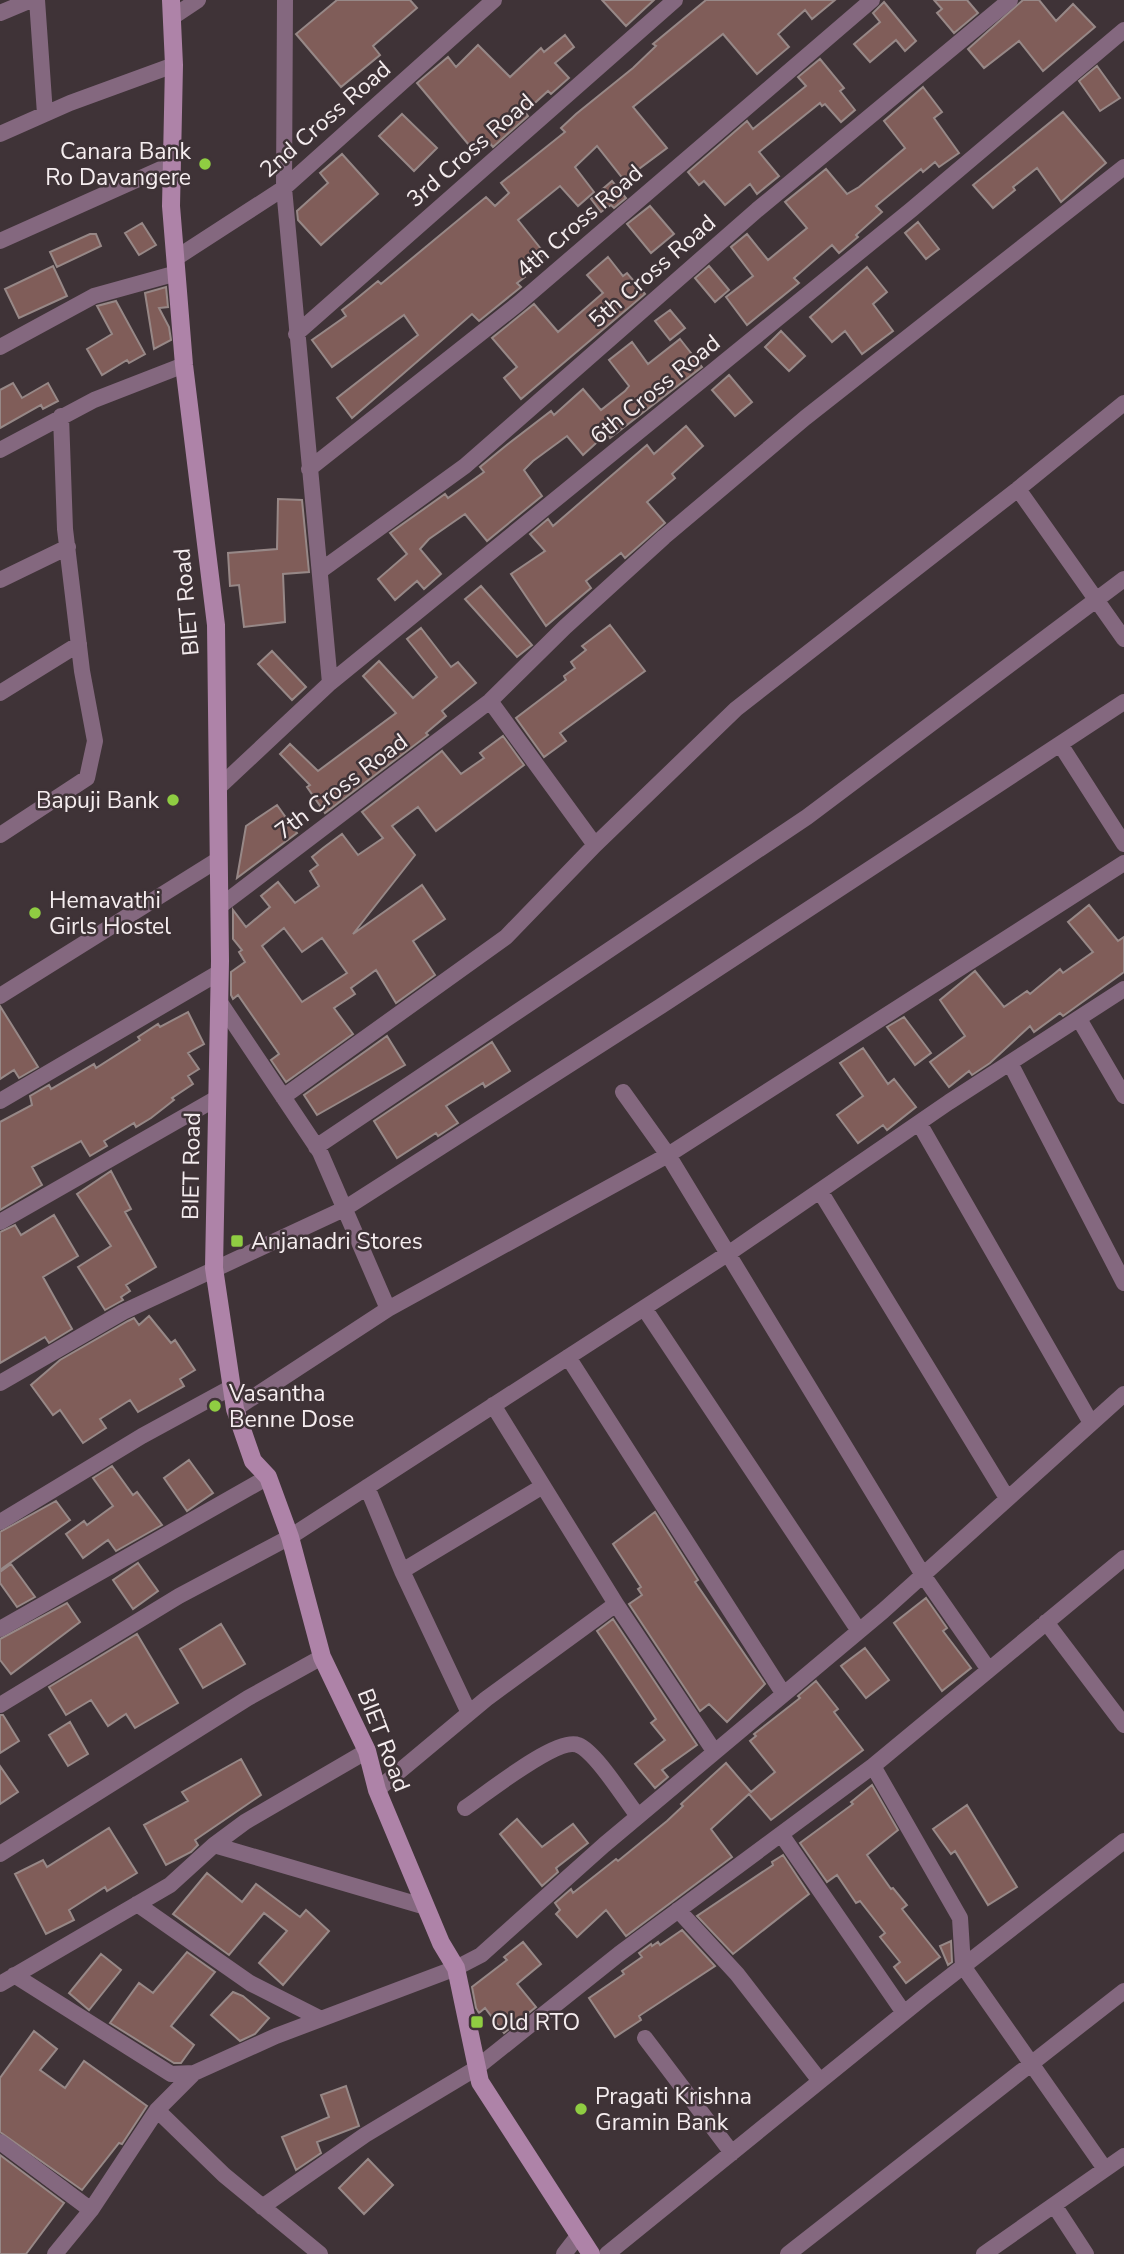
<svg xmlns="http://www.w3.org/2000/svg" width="1124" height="2254" font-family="'Nunito Sans',sans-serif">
<rect width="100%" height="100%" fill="#3f3337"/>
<path fill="#805d59" stroke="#978887" stroke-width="2" fill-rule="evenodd" d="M337,0H410L417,8L373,46L380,55L341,87L296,34Z
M602,0H654L626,26Z
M706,0H835L812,19L805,10L778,34L789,47L757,74L723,34L633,107L667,148L624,180L597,146L575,167L594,192L578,206L560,186L518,220L545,254L522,272L525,277L517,283L521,287L479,321L472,314L352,418L337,398L418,335L404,315L332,367L312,340L346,316L342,310L355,300L378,281L381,284L486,197L495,206L509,193L501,183L565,132L561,128L576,114L633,68L656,46L653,44Z
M934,0H967L978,13L954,33L937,13L942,9Z
M1023,0H1039L1056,21L1073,4L1095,27L1043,71L1019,41L984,68L968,49Z
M884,2L916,41L905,51L896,40L870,62L854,44L880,22L873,13Z
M565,35L574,47L555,63L569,78L551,94L548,91L525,112L528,116L493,147L487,140L474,151L417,83L448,57L456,67L478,45L510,77L541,48L544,52Z
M820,59L844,88L840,91L855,110L841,122L825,104L822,106L820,103L759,152L779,176L757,194L750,184L725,205L704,181L699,185L688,172L747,121L753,129L806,86L798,77Z
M1097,66L1120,98L1100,111L1079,81Z
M923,87L942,112L934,118L959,153L939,167L935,162L923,172L921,169L876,206L882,212L856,235L858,237L839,253L832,245L794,278L799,283L747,325L726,297L753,276L731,247L747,234L768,260L807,228L785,202L826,169L847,194L859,187L905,148L884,121Z
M1063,112L1106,163L1061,202L1037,168L1013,187L1015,190L993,208L973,185Z
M402,114L437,148L414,171L379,136Z
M342,154L378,194L321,245L298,220L297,211L328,183L320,173Z
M612,181L626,198L614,208L611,205L601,212L591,199Z
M650,206L674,234L651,253L627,224Z
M918,222L939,249L926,259L905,233Z
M142,223L156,245L139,255L125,233Z
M90,234H96L101,246L57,267L50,252Z
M608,257L623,276L627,273L645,294L521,399L504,378L517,367L492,338L534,304L558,332L603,293L587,275Z
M53,266L67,296L19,318L5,289Z
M709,266L729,290L715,302L695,278Z
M867,267L887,292L873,304L893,331L862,354L845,331L832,342L810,317Z
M166,287L168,307L159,308L169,327L171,340L154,349L145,293Z
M116,301L145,354L129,363L127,360L102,375L87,349L112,334L97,306Z
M670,310L685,328L670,340L655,321Z
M781,331L805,356L789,371L765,347Z
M680,339L702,367L610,438L607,433L583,455L567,436L533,461L524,470L542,496L487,541L465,514L429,539L420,549L441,574L424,589L417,581L395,600L378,579L407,554L390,533L445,494L448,498L484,472L480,467L508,444L551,411L554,415L583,389L601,410L625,391L629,386L609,360L632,342L648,364Z
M729,375L752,402L735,416L712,390Z
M13,383L22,398L48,383L58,401L43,409L41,405L0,428V390Z
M686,426L703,446L672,474L675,478L647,502L665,523L625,558L621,553L586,581L591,588L546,626L511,574L545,551L530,534L548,519L553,526L647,445L654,454Z
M278,499L302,500L309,572L283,574L285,622L244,627L239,585L230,586L228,553L277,549Z
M481,586L532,645L517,657L465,599Z
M610,625L645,671L560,733L566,741L544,757L516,718L566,680L564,676L575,668L571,662L586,650L582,646Z
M421,628L451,667L458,662L476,683L442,711L446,716L426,733L428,735L325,813L307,787L310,785L280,754L290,744L318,771L396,713L363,676L379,661L413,698L437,677L407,639Z
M272,651L306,687L292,700L258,664Z
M503,736L524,765L436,831L418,807L392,826L415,855L353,934L422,885L445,919L413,941L435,975L396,1003L376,970L351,988L355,994L334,1008L353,1034L286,1082L271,1060L279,1054L238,995L233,999L231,995V972L245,962L239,952L242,950L233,939V910L246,927L270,907L261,896L278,882L295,903L319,886L310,871L318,865L312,857L323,848L342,834L358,855L383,838L362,812L442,751L461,774L484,758L480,753ZM284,928L302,952L322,938L347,973L302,1002L262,946Z
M277,805L297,833L237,878L246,826Z
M1089,905L1118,941L1124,937V972L1063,1016L1060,1013L1034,1032L1030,1026L990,1063L972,1075L969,1071L949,1087L930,1062L965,1036L940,1000L975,971L1004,1007L1027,991L1030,994L1060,969L1063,973L1093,952L1068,922Z
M0,1006L38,1067L19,1078L14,1070L0,1079Z
M188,1012L204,1044L188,1053L199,1069L188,1076L193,1084L172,1098L174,1100L151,1118L136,1127L134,1123L104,1141L107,1146L90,1156L81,1141L32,1167L42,1185L0,1210V1122L32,1105L30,1096L49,1085L51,1089L94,1064L96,1068L140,1040L138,1037L158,1024L160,1027Z
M904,1017L931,1053L915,1065L887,1027Z
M387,1036L405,1065L317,1115L304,1095Z
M492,1042L510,1071L485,1087L483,1083L446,1106L458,1123L438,1136L436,1133L397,1158L374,1121Z
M863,1048L888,1084L894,1079L916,1107L887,1130L883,1125L858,1143L837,1115L863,1096L840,1063Z
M111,1171L131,1209L125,1212L156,1267L126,1285L130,1291L121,1297L123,1300L105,1310L78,1267L111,1246L77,1194Z
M54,1215L78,1256L43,1277L72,1329L49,1343L45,1337L0,1363V1232L15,1225L21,1235Z
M149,1316L171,1343L175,1340L195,1370L180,1379L184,1386L138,1412L130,1400L100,1419L106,1428L83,1443L60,1410L53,1415L31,1385L60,1360L128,1321L134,1318L139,1325Z
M189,1460L213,1493L187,1511L164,1478Z
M112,1466L133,1495L137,1492L162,1525L116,1551L108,1540L83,1558L66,1534L84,1521L87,1525L113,1506L93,1478Z
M56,1501L70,1520L0,1570V1532Z
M655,1512L698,1580L695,1582L765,1684L727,1722L709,1704L700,1711L629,1604L642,1595L638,1589L641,1587L613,1544Z
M138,1563L158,1591L133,1609L113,1580Z
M11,1564L35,1597L17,1607L0,1583V1572Z
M926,1598L947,1628L943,1631L971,1668L942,1691L894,1623Z
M67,1603L80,1622L11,1674L0,1660V1639Z
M613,1619L697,1745L662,1770L668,1777L655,1788L635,1764L665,1740L651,1723L656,1719L597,1631Z
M221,1624L245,1664L203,1688L180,1649Z
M137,1634L178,1703L135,1728L126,1714L108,1726L91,1700L66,1715L49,1687Z
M865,1648L889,1680L866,1698L841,1666Z
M816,1681L838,1709L834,1712L863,1750L771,1820L749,1794L711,1829L732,1857L626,1936L606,1910L577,1937L556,1914L560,1910L555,1903L571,1889L573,1893L616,1859L618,1861L667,1821L683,1806L681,1804L726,1763L751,1792L775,1772L750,1741L756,1736L754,1734L800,1698L798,1696Z
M0,1715H3L19,1741L0,1753Z
M70,1722L88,1754L68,1766L49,1735Z
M241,1759L261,1795L195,1840L198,1845L191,1852L166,1865L144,1825L188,1801L182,1792Z
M0,1766L18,1792L0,1804Z
M872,1785L898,1830L867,1855L891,1889L893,1888L907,1905L902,1909L940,1957L906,1983L894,1967L900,1962L880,1937L885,1933L860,1901L856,1903L837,1875L827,1882L800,1843L853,1804L851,1802Z
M967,1805L1017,1887L988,1905L955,1851L951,1854L933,1829Z
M517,1819L542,1847L573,1824L588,1843L556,1868L558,1872L542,1886L500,1834Z
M109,1828L137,1873L107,1891L105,1887L69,1910L74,1920L46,1934L15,1874L43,1860L47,1867Z
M783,1855L809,1894L733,1954L697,1916L773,1865L772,1862Z
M207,1873L242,1902L256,1884L300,1917L306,1910L329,1931L283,1985L259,1963L287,1931L264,1913L229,1955L173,1914Z
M682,1930L715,1966L639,2016L641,2020L615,2037L589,1998L624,1974L622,1971L642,1957L639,1953L651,1944L652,1946L658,1942L660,1945Z
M951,1941L952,1962L948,1965L940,1946Z
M523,1942L541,1964L517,1984L536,2007L504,2033L485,2008L479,2013L476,2008L472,1987L507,1960L504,1957Z
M187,1952L215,1972L171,2026L194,2045L181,2063H174L110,2023L139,1983L153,1993Z
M101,1954L121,1970L89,2010L69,1993Z
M233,1992L243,1996L269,2018L255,2034L240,2041L211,2015Z
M34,2031L57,2049L40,2070L65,2088L84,2061L147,2106L122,2144L119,2143L82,2190L0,2132V2078Z
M346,2086L359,2126L317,2142L321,2153L296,2170L282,2137L329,2117L321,2095Z
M0,2155L64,2203L26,2254H0Z
M368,2159L393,2185L364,2214L339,2188Z"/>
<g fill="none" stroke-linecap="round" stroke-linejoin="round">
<path stroke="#84687f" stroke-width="16" d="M37,0L45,114
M285,0L284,188L330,683
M0,13L31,0
M171,18L198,0
M0,134L70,103L174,65
M0,241L172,164
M176,258L284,188L494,0
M296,334L675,0
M0,347L94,296L177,273
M1124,403L1018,489L1124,639
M0,450L94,400L184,365
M309,469L519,303L872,0
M320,571L465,466L757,210L1010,0
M0,580L68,547
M0,693L79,644
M1060,744L1124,844
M218,788L330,683L911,210L1124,30
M0,835L87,778L95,741L82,671L65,529L61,416
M595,845L736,709L1018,489
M219,907L490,701L565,627L664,537L805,418L1124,167
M0,996L219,859
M219,1001L320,1152L388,1309
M1079,1019L1124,1096
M1010,1063L1124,1283
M623,1092L668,1155L923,1575L989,1670
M283,1097L506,937L595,845L490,701
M0,1101L220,972
M919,1123L1091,1423
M316,1147L807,817L1124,579
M820,1191L1007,1498
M0,1222L217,1098
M644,1308L859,1631
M568,1357L783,1693
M0,1383L123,1312L344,1209L661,1006L1124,702
M493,1405L616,1604
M235,1409L388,1309L668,1155L1124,863
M367,1487L402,1571L469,1713
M0,1522L142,1436L232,1387
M402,1571L543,1486
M1046,1622L1124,1725
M0,1629L268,1477
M0,1705L179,1596L290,1537L735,1249L949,1102L1124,989
M873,1766L960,1918L963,1966L1105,2169
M377,1790L486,1699L616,1604L714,1751
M465,1808C485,1795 557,1736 578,1745C596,1752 625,1800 638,1816
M781,1834L904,2013
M214,1845L426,1907
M0,1854L248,1698L322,1657
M137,1904L250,1983L321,2019
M678,1910L737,1974L820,2081
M14,1975L171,2074L194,2073
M0,1984L170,1885L214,1845L245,1822L367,1751
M645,2038L732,2153
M157,2110L224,2175L320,2254
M0,2142L91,2210
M1054,2205L1086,2254
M262,2207L365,2135L475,2069L619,1954L873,1766L1124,1558
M55,2254L91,2210L157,2110L194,2073L276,2036L456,1968L481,1955L604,1845L883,1611L1124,1394
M564,2254L578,2236
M607,2254L925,1996L1124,1841
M788,2254L1124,1991
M984,2254L1124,2156"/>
<path stroke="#ae83a8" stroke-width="18" d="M171,0L174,65L171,206L184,365L216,625L220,961L214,1268L235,1409L253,1461L268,1477L290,1537L322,1657L367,1751L377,1790L441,1943L456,1968L480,2082L591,2254"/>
</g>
<g fill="#8fcd42" stroke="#3f3337" stroke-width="2.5">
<circle cx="205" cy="164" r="7"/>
<circle cx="173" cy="800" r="7"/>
<circle cx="35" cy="913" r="7"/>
<rect x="230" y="1234" width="14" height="14" rx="3.5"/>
<circle cx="215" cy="1406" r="7"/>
<rect x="470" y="2015" width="14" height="14" rx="3.5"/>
<circle cx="581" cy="2109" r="7"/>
</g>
<g text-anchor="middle" stroke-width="5" stroke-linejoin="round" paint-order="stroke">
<g font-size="23" fill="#f5edef" stroke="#3f3337">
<text transform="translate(325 119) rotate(-41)" y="8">2nd Cross Road</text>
<text transform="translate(470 150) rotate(-41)" y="8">3rd Cross Road</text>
<text transform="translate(579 221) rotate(-41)" y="8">4th Cross Road</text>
<text transform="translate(652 271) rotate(-41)" y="8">5th Cross Road</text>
<text transform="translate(655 389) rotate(-39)" y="8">6th Cross Road</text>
<text transform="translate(186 602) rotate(-95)" y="8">BIET Road</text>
<text transform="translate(341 786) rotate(-37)" y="8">7th Cross Road</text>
<text transform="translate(191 1166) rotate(-89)" y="8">BIET Road</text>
<text transform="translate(384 1740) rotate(69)" y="8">BIET Road</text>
</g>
<g font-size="23" fill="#f5edef" stroke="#3f3337" text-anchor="start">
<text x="191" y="159" text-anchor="end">Canara Bank<tspan x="191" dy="26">Ro Davangere</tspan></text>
<text x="159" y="808" text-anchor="end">Bapuji Bank</text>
<text x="49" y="908">Hemavathi<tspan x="49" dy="26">Girls Hostel</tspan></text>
<text x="251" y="1249">Anjanadri Stores</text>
<text x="229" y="1401">Vasantha<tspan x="229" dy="26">Benne Dose</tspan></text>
<text x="491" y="2030">Old RTO</text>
<text x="595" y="2104">Pragati Krishna<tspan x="595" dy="26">Gramin Bank</tspan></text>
</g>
</g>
</svg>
